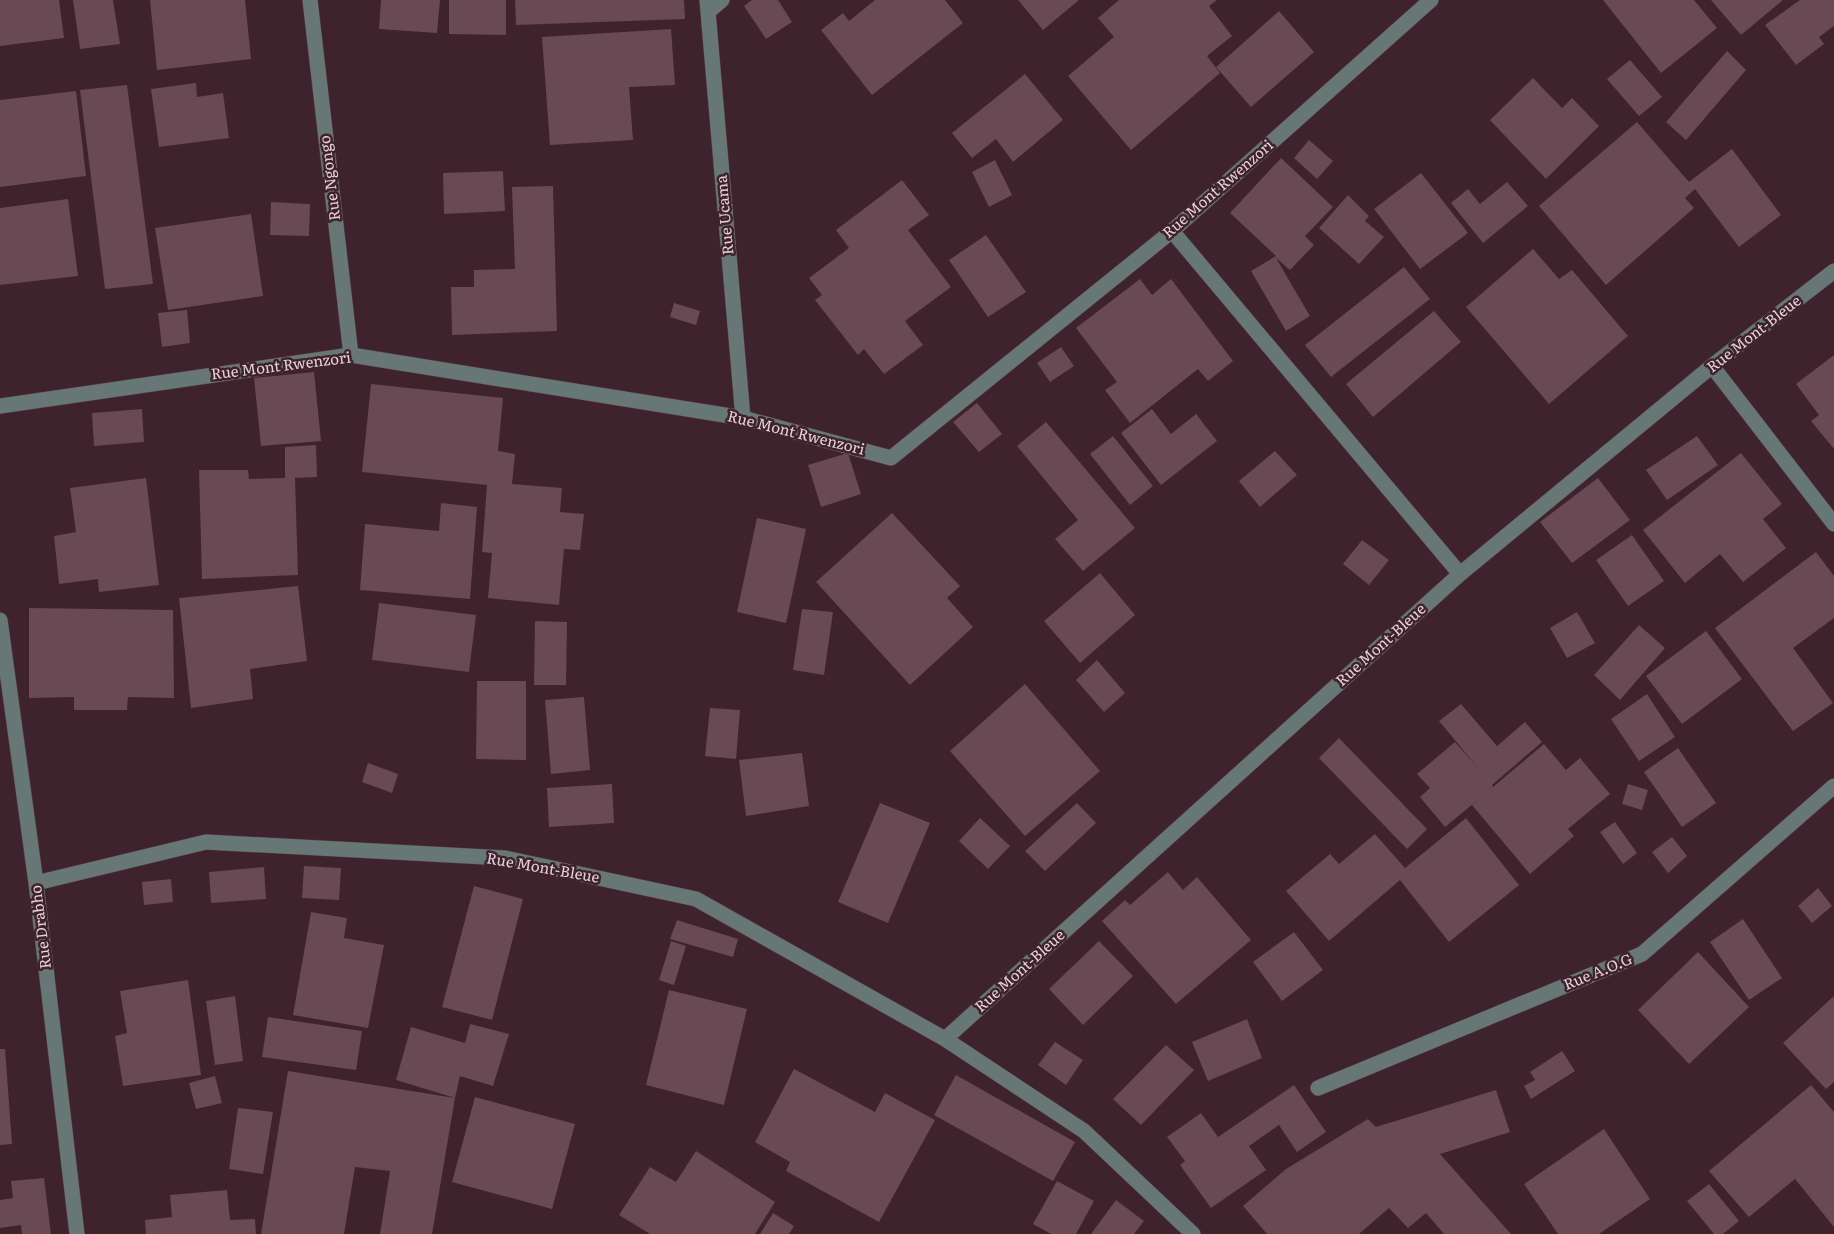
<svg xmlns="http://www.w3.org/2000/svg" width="1834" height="1234" font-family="Literata,serif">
<rect width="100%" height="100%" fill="#3e222c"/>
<path fill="#694953" d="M0,0H59L64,38L0,46Z
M73,0H113L120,44L80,49Z
M150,0H245L251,59L157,70Z
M381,0H440L437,33L379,29Z
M449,0H506V35L449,34Z
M515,0H684L685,19L516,25Z
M752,0H778L792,22L766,39L744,6Z
M875,0H945L963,23L872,95L821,30L843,13L849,21Z
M1018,0H1079L1043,30Z
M1119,0H1217L1209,6L1232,36L1207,56L1220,73L1131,150L1068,76L1114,37L1098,18Z
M1603,0H1694L1717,28L1661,73Z
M1711,0H1783L1741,35Z
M1800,0H1834V26L1819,37L1824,44L1796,65L1765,25Z
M1279,11L1314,52L1251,107L1216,67Z
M671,29L675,85L629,87L633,140L550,145L542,37Z
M1727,51L1746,70L1686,140L1666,122Z
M1630,60L1662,97L1639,116L1607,79Z
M1025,74L1063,120L1013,162L996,139L972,158L952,133Z
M1533,78L1562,108L1572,98L1599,126L1546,179L1490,120Z
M196,83L197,97L223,93L229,138L159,147L151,89Z
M127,85L153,284L105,289L80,90Z
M76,91L86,176L0,187V100Z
M1637,122L1689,182L1732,149L1781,215L1739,247L1695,189L1685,198L1694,208L1606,285L1539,206Z
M1309,140L1333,161L1317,179L1294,158Z
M1281,158L1333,207L1305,236L1314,245L1290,270L1276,258L1310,316L1286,331L1251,271L1276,256L1230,213Z
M995,160L1012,195L989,207L972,172Z
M503,171L505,211L444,214L443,173Z
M1421,173L1468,233L1420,269L1374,209Z
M902,180L929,215L908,230L951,287L905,321L923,345L884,374L864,349L858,355L815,300L822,295L809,278L849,248L836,230Z
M1507,182L1528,206L1483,243L1451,203L1468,189L1480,204Z
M553,186L557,331L452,335L451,287H474V270L515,269L512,187Z
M1348,195L1369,216L1365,221L1384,237L1359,264L1319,228Z
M68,199L78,276L0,285V208Z
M271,202L310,204L309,236L270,235Z
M251,214L263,296L168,310L155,228Z
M986,235L1026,292L988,317L949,260Z
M1533,249L1559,279L1572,270L1628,336L1549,404L1466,307Z
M1404,267L1430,299L1331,377L1305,345Z
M1140,279L1152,295L1171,279L1233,361L1208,381L1198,369L1130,423L1105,390L1117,382L1076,328Z
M674,303L700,311L696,325L670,317Z
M187,310L190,343L162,347L158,313Z
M1434,311L1461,342L1373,417L1346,384Z
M1061,347L1074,366L1050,382L1037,363Z
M1834,355V449L1811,421L1819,415L1796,384Z
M314,372L321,441L261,446L254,378Z
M371,384L503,398L498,451L515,454L512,484L562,488L560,512L584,514L580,550L564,549L559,605L488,598L492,553L482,552L487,485L362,472Z
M977,403L1002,434L979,452L953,422Z
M142,409L144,442L94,446L92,413Z
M1152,409L1171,434L1196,414L1217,441L1161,485L1121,433Z
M1046,422L1135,528L1083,571L1055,539L1078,520L1017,446Z
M1113,436L1153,486L1130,505L1090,454Z
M1697,436L1718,465L1667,500L1646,470Z
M316,445L317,477L295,478L298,575L202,579L199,470H248L249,479L285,478V447Z
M1275,451L1297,475L1260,507L1239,481Z
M848,453L861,494L821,507L808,465Z
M1741,453L1782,504L1763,519L1786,548L1743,582L1720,554L1685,583L1643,530Z
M146,478L159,585L99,592L98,579L59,584L54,536L76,532L70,488Z
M1598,478L1630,520L1572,563L1540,522Z
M441,503L477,507L470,599L360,590L365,524L439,531Z
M892,513L960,586L947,598L973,627L910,685L816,582Z
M757,518L806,529L786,623L737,612Z
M1632,535L1664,581L1628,606L1596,560Z
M1362,540L1389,560L1369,585L1343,564Z
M1816,552L1834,576V618L1793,648L1833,703L1793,731L1715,628Z
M1100,573L1135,615L1080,663L1044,621Z
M298,586L307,661L250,669L253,699L191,708L179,598Z
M379,603L476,615L469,672L372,660Z
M29,608L173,610L174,698L128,697L127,710H74V697L29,698Z
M802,609L833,612L824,675L793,670Z
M1577,612L1595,643L1567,658L1550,628Z
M535,621L567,622L566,685H534Z
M1639,625L1665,648L1620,700L1594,675Z
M1706,631L1742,679L1682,724L1646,676Z
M1097,660L1125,693L1104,712L1076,680Z
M477,681H526V760L476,759Z
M1025,684L1100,771L1025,836L950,751Z
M1647,694L1675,737L1639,761L1611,719Z
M584,697L590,770L551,774L545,700Z
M1461,704L1497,746L1525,722L1542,742L1492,785L1493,787L1544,744L1566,770L1580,758L1610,794L1568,829L1574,836L1530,874L1472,805L1485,794L1445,827L1420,797L1430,788L1417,774L1455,742L1479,769L1439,721Z
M710,708L740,710L736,759L705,756Z
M1339,738L1427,829L1407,849L1319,758Z
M1678,748L1716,803L1682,827L1644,772Z
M802,753L809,806L746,816L739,760Z
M368,763L398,774L392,793L362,782Z
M612,784L614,823L549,827L547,788Z
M1628,784L1648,790L1642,810L1622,804Z
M880,803L930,823L888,923L838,902Z
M1077,803L1096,823L1045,871L1025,851Z
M980,818L1010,846L988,869L959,841Z
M1466,818L1519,885L1449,942L1400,880L1329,941L1286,891L1330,854L1339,864L1375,834L1405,868Z
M1615,822L1637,853L1623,864L1600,832Z
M1672,837L1687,856L1668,873L1652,852Z
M304,866L341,868L339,900L302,898Z
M264,867L266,899L211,903L209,872Z
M1168,872L1183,890L1197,877L1251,940L1176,1004L1102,921L1125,900L1130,905Z
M171,879L173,902L144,905L142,882Z
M474,886L523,899L492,1020L442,1007Z
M1818,888L1832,906L1812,923L1798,906Z
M311,912L347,918L344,938L384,945L368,1028L293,1015Z
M1743,919L1782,978L1749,1000L1710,942Z
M677,920L738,939L733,957L670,939Z
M1294,932L1323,970L1282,1001L1253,962Z
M671,941L686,946L674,985L659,980Z
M1099,941L1133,976L1083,1025L1049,989Z
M1698,952L1749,1007L1689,1064L1638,1010Z
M188,980L201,1075L123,1086L115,1036L127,1033L120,991Z
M669,990L747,1009L724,1105L646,1085Z
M235,996L243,1061L215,1065L206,1001Z
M1834,996V1082L1826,1089L1783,1043Z
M268,1017L362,1031L356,1070L262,1057Z
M1247,1019L1262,1058L1208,1081L1192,1042Z
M470,1024L509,1034L493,1086L460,1076L455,1098L432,1234H380L390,1171L355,1167L344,1234H261L288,1071L455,1098L396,1080L411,1027L465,1043Z
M1055,1042L1083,1060L1066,1085L1038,1065Z
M1166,1045L1194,1070L1141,1125L1113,1099Z
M0,1049H5L12,1144L0,1145Z
M1562,1051L1575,1071L1531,1099L1524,1086L1535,1080L1530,1072Z
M794,1069L875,1112L885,1093L935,1120L879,1222L786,1171L790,1162L755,1142Z
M956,1075L1075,1142L1053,1181L934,1115Z
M215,1076L222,1103L196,1109L189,1083Z
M1294,1085L1326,1132L1297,1152L1279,1125L1249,1146L1266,1170L1211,1208L1180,1165L1185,1161L1167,1137L1201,1113L1218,1137Z
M1811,1085L1834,1112V1227L1795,1179L1749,1217L1709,1171Z
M1496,1090L1510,1132L1440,1154L1511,1234H1444L1426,1213L1408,1228L1389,1208L1359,1234H1267L1243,1206L1286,1169L1368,1119L1376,1127Z
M475,1097L575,1124L552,1209L452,1182Z
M238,1108L273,1112L263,1174L229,1169Z
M1604,1129L1650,1199L1599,1234H1558L1524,1184Z
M696,1151L775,1202L755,1234H650L619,1215L650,1167L676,1182Z
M44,1178L51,1234H22L21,1225L0,1228V1200L13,1198L11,1181Z
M1057,1181L1094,1201L1076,1234H1051L1033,1224Z
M1709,1184L1739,1221L1723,1234H1714L1687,1201Z
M227,1190L230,1220L255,1219L256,1234H146L145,1220L172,1217L170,1195Z
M1116,1200L1144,1221L1134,1234H1091Z
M773,1213L794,1226L789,1234H760Z"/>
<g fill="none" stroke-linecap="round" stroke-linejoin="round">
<g stroke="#593e48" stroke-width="16">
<path id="minor" d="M310,0L351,355
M707,0L743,418
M708,12L722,0
M1172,231L1460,574
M1712,366L1834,524
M0,406L351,355L743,418L891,458L1172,231L1431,0
M0,620L36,883L77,1234
M36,883L206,842L505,858L696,899L945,1039L1460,574L1712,366L1834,271
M945,1039L1084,1131L1193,1234
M1318,1088L1642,954L1834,786"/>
</g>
<use href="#minor" stroke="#667776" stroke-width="15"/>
</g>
<g text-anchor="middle" stroke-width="5" stroke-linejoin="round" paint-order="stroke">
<g font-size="15" fill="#e6d2d8" stroke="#3e222c">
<text transform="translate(330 178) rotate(-97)" y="5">Rue Ngongo</text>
<text transform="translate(1218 189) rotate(-41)" y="5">Rue Mont Rwenzori</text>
<text transform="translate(725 215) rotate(-95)" y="5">Rue Ucama</text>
<text transform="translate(1754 334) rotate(-38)" y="5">Rue Mont-Bleue</text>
<text transform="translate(281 366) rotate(-7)" y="5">Rue Mont Rwenzori</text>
<text transform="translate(796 433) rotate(14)" y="5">Rue Mont Rwenzori</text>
<text transform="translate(1381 645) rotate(-42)" y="5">Rue Mont-Bleue</text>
<text transform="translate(543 868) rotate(10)" y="5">Rue Mont-Bleue</text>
<text transform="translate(41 927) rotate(-97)" y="5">Rue Drabho</text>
<text transform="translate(1020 971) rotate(-42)" y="5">Rue Mont-Bleue</text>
<text transform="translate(1598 972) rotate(-22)" y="5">Rue A.O.G</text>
</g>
</g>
</svg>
